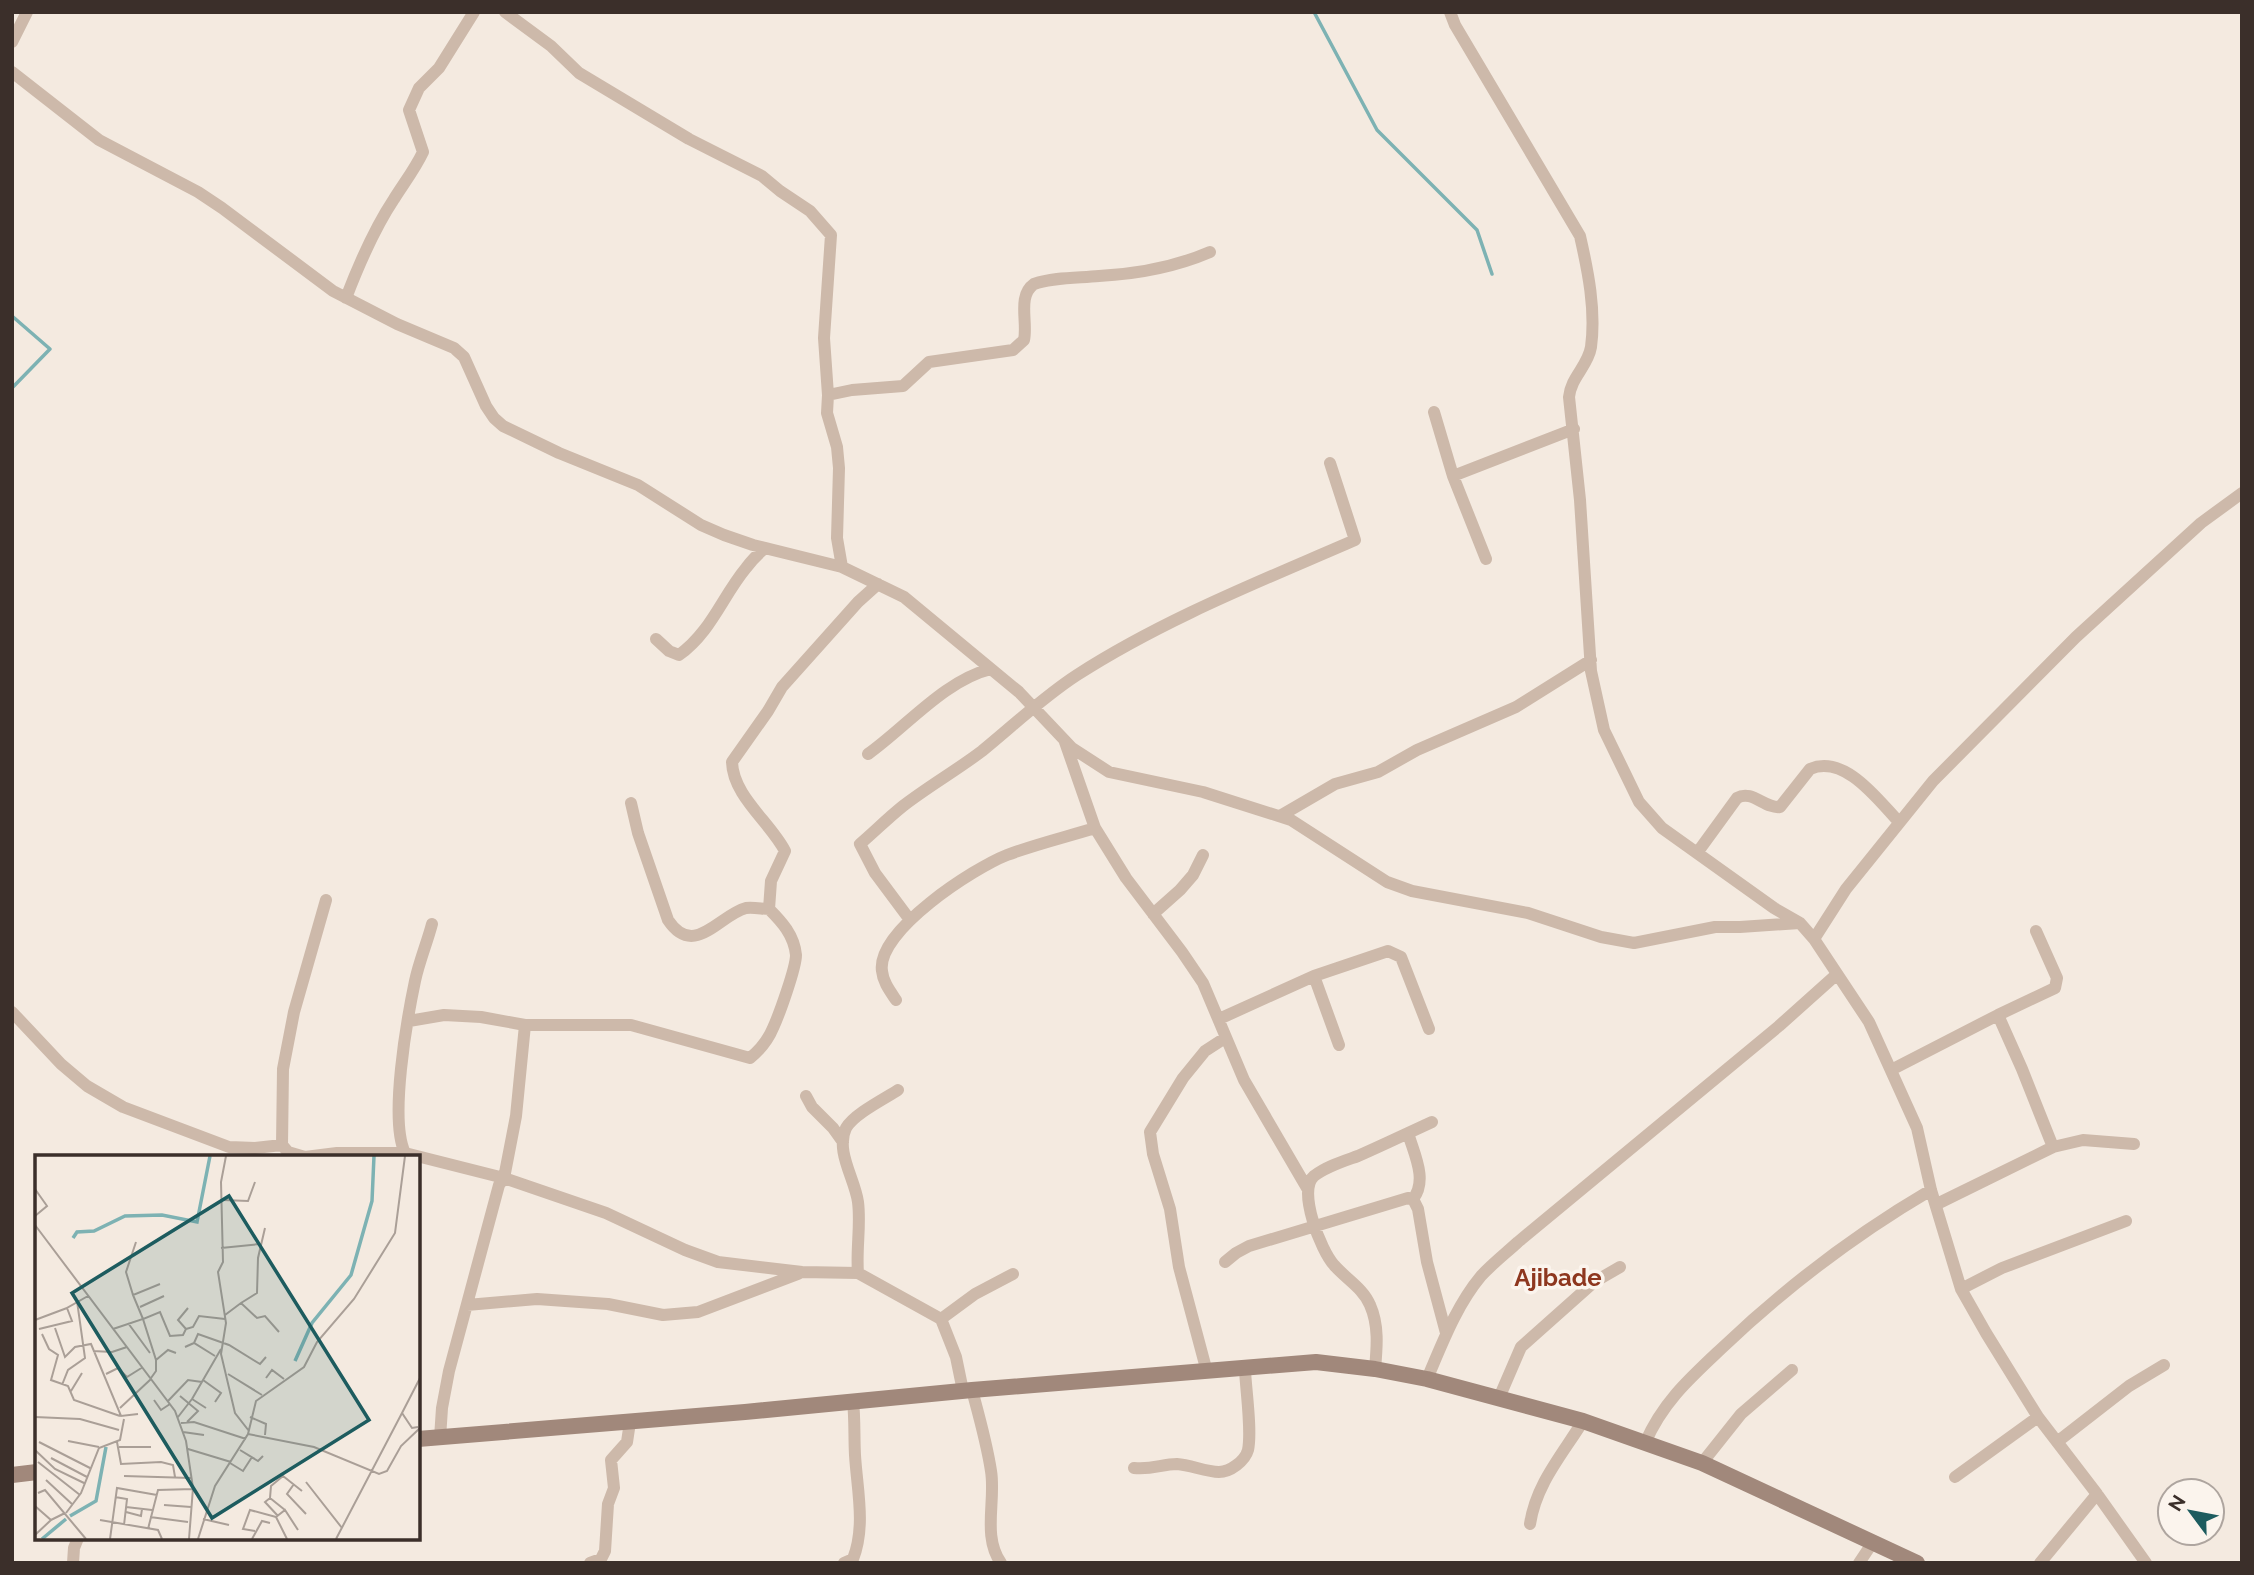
<svg xmlns="http://www.w3.org/2000/svg" width="2254" height="1575" font-family="Raleway,sans-serif">
<rect width="100%" height="100%" fill="#f4eae0"/>
<g fill="none" stroke-linecap="round" stroke-linejoin="round">
<path stroke="#7db2b3" stroke-width="3.5" d="M1314,12L1377,130L1477,230L1492,274
M12,316L50,349L12,388"/>
<path stroke="#cdb9aa" stroke-width="12" d="M505,12L551,46L579,73L689,139L762,176L780,191L810,211L831,235L824,338L828,395
M1450,12L1455,25L1580,236C1588,271 1596,310 1591,347C1588,366 1571,377 1569,397L1580,500L1591,671L1604,730L1639,802L1662,828L1774,908L1800,923L1814,939L1869,1022L1917,1128L1931,1190L1961,1289L1986,1333L2038,1417L2097,1494L2146,1563
M12,42L27,12
M12,72L99,140L198,192L222,208L333,291L397,324L454,348L464,357L486,406L494,418L503,426L559,453L638,485L701,525L724,535L753,545L842,567L904,597L1019,692L1072,748L1109,772L1203,792L1291,820L1387,882L1412,891L1528,913L1601,937L1634,943L1715,927H1740L1800,923
M346,298C359,264 374,229 394,199C404,183 415,169 423,152L409,110L419,88L439,68L474,12
M1434,412L1453,476
M1486,559L1453,476L1574,429
M842,567L837,538L839,468L837,447L827,413L828,395L852,390L903,386L929,362L1013,350L1024,340C1028,322 1017,296 1034,284C1054,277 1078,278 1099,276C1137,274 1175,267 1210,252
M656,639L669,651L679,655C711,632 722,597 746,568C751,561 758,554 765,548
M1065,742L1095,828L1126,878L1182,952L1203,983L1244,1080L1307,1188
M868,754C906,727 945,680 991,669
M631,803L638,833L668,920C694,959 719,915 746,908C753,907 763,909 769,909C782,922 794,935 796,955C796,968 779,1015 773,1028C768,1040 760,1050 750,1058L631,1025H525L516,1116L504,1178L606,1213L685,1250L718,1262L802,1272L858,1273L941,1319L956,1357L963,1391
M1280,816L1335,784L1378,772L1417,750L1516,707L1591,660
M1697,853L1737,798C1752,789 1765,809 1780,807L1810,769C1845,754 1878,800 1899,822
M326,900L294,1012L283,1069L282,1145L288,1152L305,1157L337,1153H405L504,1178L499,1185L449,1371L442,1408L440,1438
M769,909L771,881L785,851C770,822 733,796 732,762L768,711L782,687L858,602L878,584
M1153,914L1180,890L1193,875L1203,855
M910,920L875,873L860,844C874,832 888,818 903,806C929,786 957,770 982,751C1014,725 1043,697 1077,675C1164,619 1261,581 1355,540L1330,463
M1814,939L1846,889L1933,781L2076,637L2201,523L2242,493
M1314,976L1339,1045
M896,1000C890,991 883,982 882,971C876,931 974,868 1007,855C1036,844 1066,837 1095,828
M12,1012L61,1064L87,1086L123,1107L229,1147L255,1148L282,1145
M1219,1019L1314,976L1388,951L1401,957L1429,1029
M409,1021L444,1015L481,1017L525,1025
M1891,1070L1998,1015L2055,988L2057,978L2036,931
M806,1096L812,1107L833,1128L843,1142
M1408,1133C1414,1154 1428,1180 1413,1199
M2053,1147L2083,1140L2134,1144
M405,1153C389,1120 407,1019 415,981C419,962 427,943 432,924
M1937,1204L2053,1147L2022,1069L1998,1015
M1225,1262L1236,1253L1249,1246L1408,1198L1413,1199L1418,1209L1427,1262L1446,1333
M858,1273C856,1249 861,1225 858,1202C855,1179 835,1151 846,1128C854,1114 884,1099 898,1090
M1961,1289L2002,1268L2126,1221
M467,1305L537,1299L608,1304L663,1315L698,1312L798,1274
M941,1319L975,1294L1013,1274
M1375,1369C1377,1347 1379,1325 1370,1305C1363,1288 1346,1279 1334,1265C1321,1251 1297,1190 1314,1176C1327,1166 1344,1161 1358,1156C1383,1145 1408,1133 1432,1122
M1207,1372L1179,1267L1170,1209L1153,1154L1150,1132L1183,1078L1205,1051L1225,1038
M1427,1379C1442,1344 1456,1306 1481,1276C1492,1264 1506,1253 1518,1242L1779,1026L1836,975
M972,1390C979,1416 987,1444 991,1471C996,1501 982,1536 1001,1563
M1499,1398L1521,1347L1594,1282L1620,1267
M2057,1442L2129,1386L2164,1365
M1645,1443C1663,1402 1689,1379 1722,1348C1785,1288 1856,1234 1931,1190
M1702,1463L1741,1414L1792,1370
M1134,1468C1152,1470 1162,1464 1177,1464C1191,1465 1206,1472 1219,1472C1230,1472 1245,1461 1248,1450C1252,1431 1246,1391 1245,1370
M1955,1477L2038,1417
M1530,1524C1536,1484 1562,1455 1583,1421
M73,1563L74,1548L78,1538
M590,1563L601,1559L605,1551L608,1504L614,1488L611,1460L627,1442L630,1422
M844,1563L853,1559C866,1526 857,1489 855,1455C854,1437 855,1419 853,1401
M1859,1563L1873,1542
M2040,1563L2097,1494"/>
<path stroke="#a1887b" stroke-width="16" d="M418,1439L745,1412L972,1390L1316,1362L1375,1369L1427,1379L1583,1421L1702,1463L1917,1563
M12,1475L37,1472"/>
</g>
<g text-anchor="middle" stroke-width="7" stroke-linejoin="round" paint-order="stroke">
<g font-size="24" font-weight="bold" fill="#8e371f" stroke="#fbf4ed">
<text x="1558" y="1286">Ajibade</text>
</g>
</g>
<g transform="translate(35 1155)">
<rect width="385" height="385" fill="#f4eae0"/>
<path fill="none" stroke="#7db2b3" stroke-width="3.5" d="M38,83L42,77L59,76L90,61L127,60L162,67L175,1M260,206L277,168L316,120L337,46L339,1M35,361L61,346L71,292M7,384L31,364"/>
<path fill="none" stroke="#aa9f97" stroke-width="2" d="M191,1L186,27L188,107L183,117L191,168L186,199L200,258L214,276M0,34L12,51L0,61M188,45L213,46L220,27M0,70L140,256L151,286L158,333L154,384M186,93L225,89M98,140L91,117L101,87M206,148L222,138L223,103L230,73M105,152L129,141M190,160L206,148L222,163L230,161L244,177M0,165L32,153M93,168L115,198M20,173L30,202L40,192L56,189L86,261L103,259M4,174L37,166L32,153L53,141M78,174L108,164L98,140L125,129M151,174L158,172L164,161L190,164M7,179L14,194L23,200L16,225L33,231L39,245L85,261M159,188L163,179L194,190L225,209L231,202M150,192L159,188L180,201M58,196L77,197L92,192M121,205L133,195L141,198M71,219L83,213L92,222L108,212M193,219L227,240M116,223L121,216V205L108,164L125,157L135,181L148,180L151,174L143,165L153,153M231,223L237,215L249,224M168,225L186,238L180,247M27,230L33,215L50,203L42,146M36,236L47,218M145,241L163,256L152,267M157,244L186,194M119,245L126,255L135,249M133,246L153,225L167,227M85,253L116,224M367,258L385,223M0,262L45,264L84,275M143,262L157,244L171,253M215,262L231,269L230,280M146,268L159,267L211,284M148,277L169,280M213,279L279,292L344,319L352,316L366,291L385,273M33,286L64,292M4,287L55,313M82,287L86,309L126,307L138,310L140,322M84,292H116M153,294L196,307M0,295L20,314L49,328M205,295L223,306L228,301M16,303L52,322M3,307L45,340M195,308L208,316L217,302M89,321L156,323M11,325L38,350M271,327L307,373M259,329L252,339L271,359M3,338L10,335L51,384M80,342L92,344L89,370M235,343L236,331L248,321L267,336M129,350L156,352M0,351L16,365L30,358M91,352L117,355M91,357L106,361L107,354M31,358L46,338L64,293L85,285L89,264M243,361L230,347L235,343L250,355M115,362L153,367M168,364L194,370M65,365L123,375L127,384M113,374L123,335L158,334M220,376L208,374L215,355L241,362M0,380L16,365M75,384L82,333L122,340M163,384L180,331L213,279L221,246L269,212L282,187L319,144L360,78L370,1M217,384L227,366L235,368M252,384L241,362L250,355L263,375M301,384L367,258L377,273L383,272"/>
<path fill="#1d5c5f" fill-opacity="0.15" stroke="#1d5c5f" stroke-width="3.5" d="M194,41L334,265L177,363L37,138Z"/>
<rect width="385" height="385" fill="none" stroke="#3b2f2a" stroke-width="3.5"/>
</g>
<rect width="2254" height="1575" fill="none" stroke="#3b2f2a" stroke-width="28"/>
<g transform="translate(2191 1512) rotate(302)"><circle r="33" fill="#fbf4ed" stroke="#aea59f" stroke-width="2"/>
<path d="M0-5L12 26L0 18L-12 26Z" fill="#1d5c5f"/>
<text y="-10" font-size="19" font-weight="bold" text-anchor="middle" fill="#3b2f2a">N</text>
</g>
</svg>
